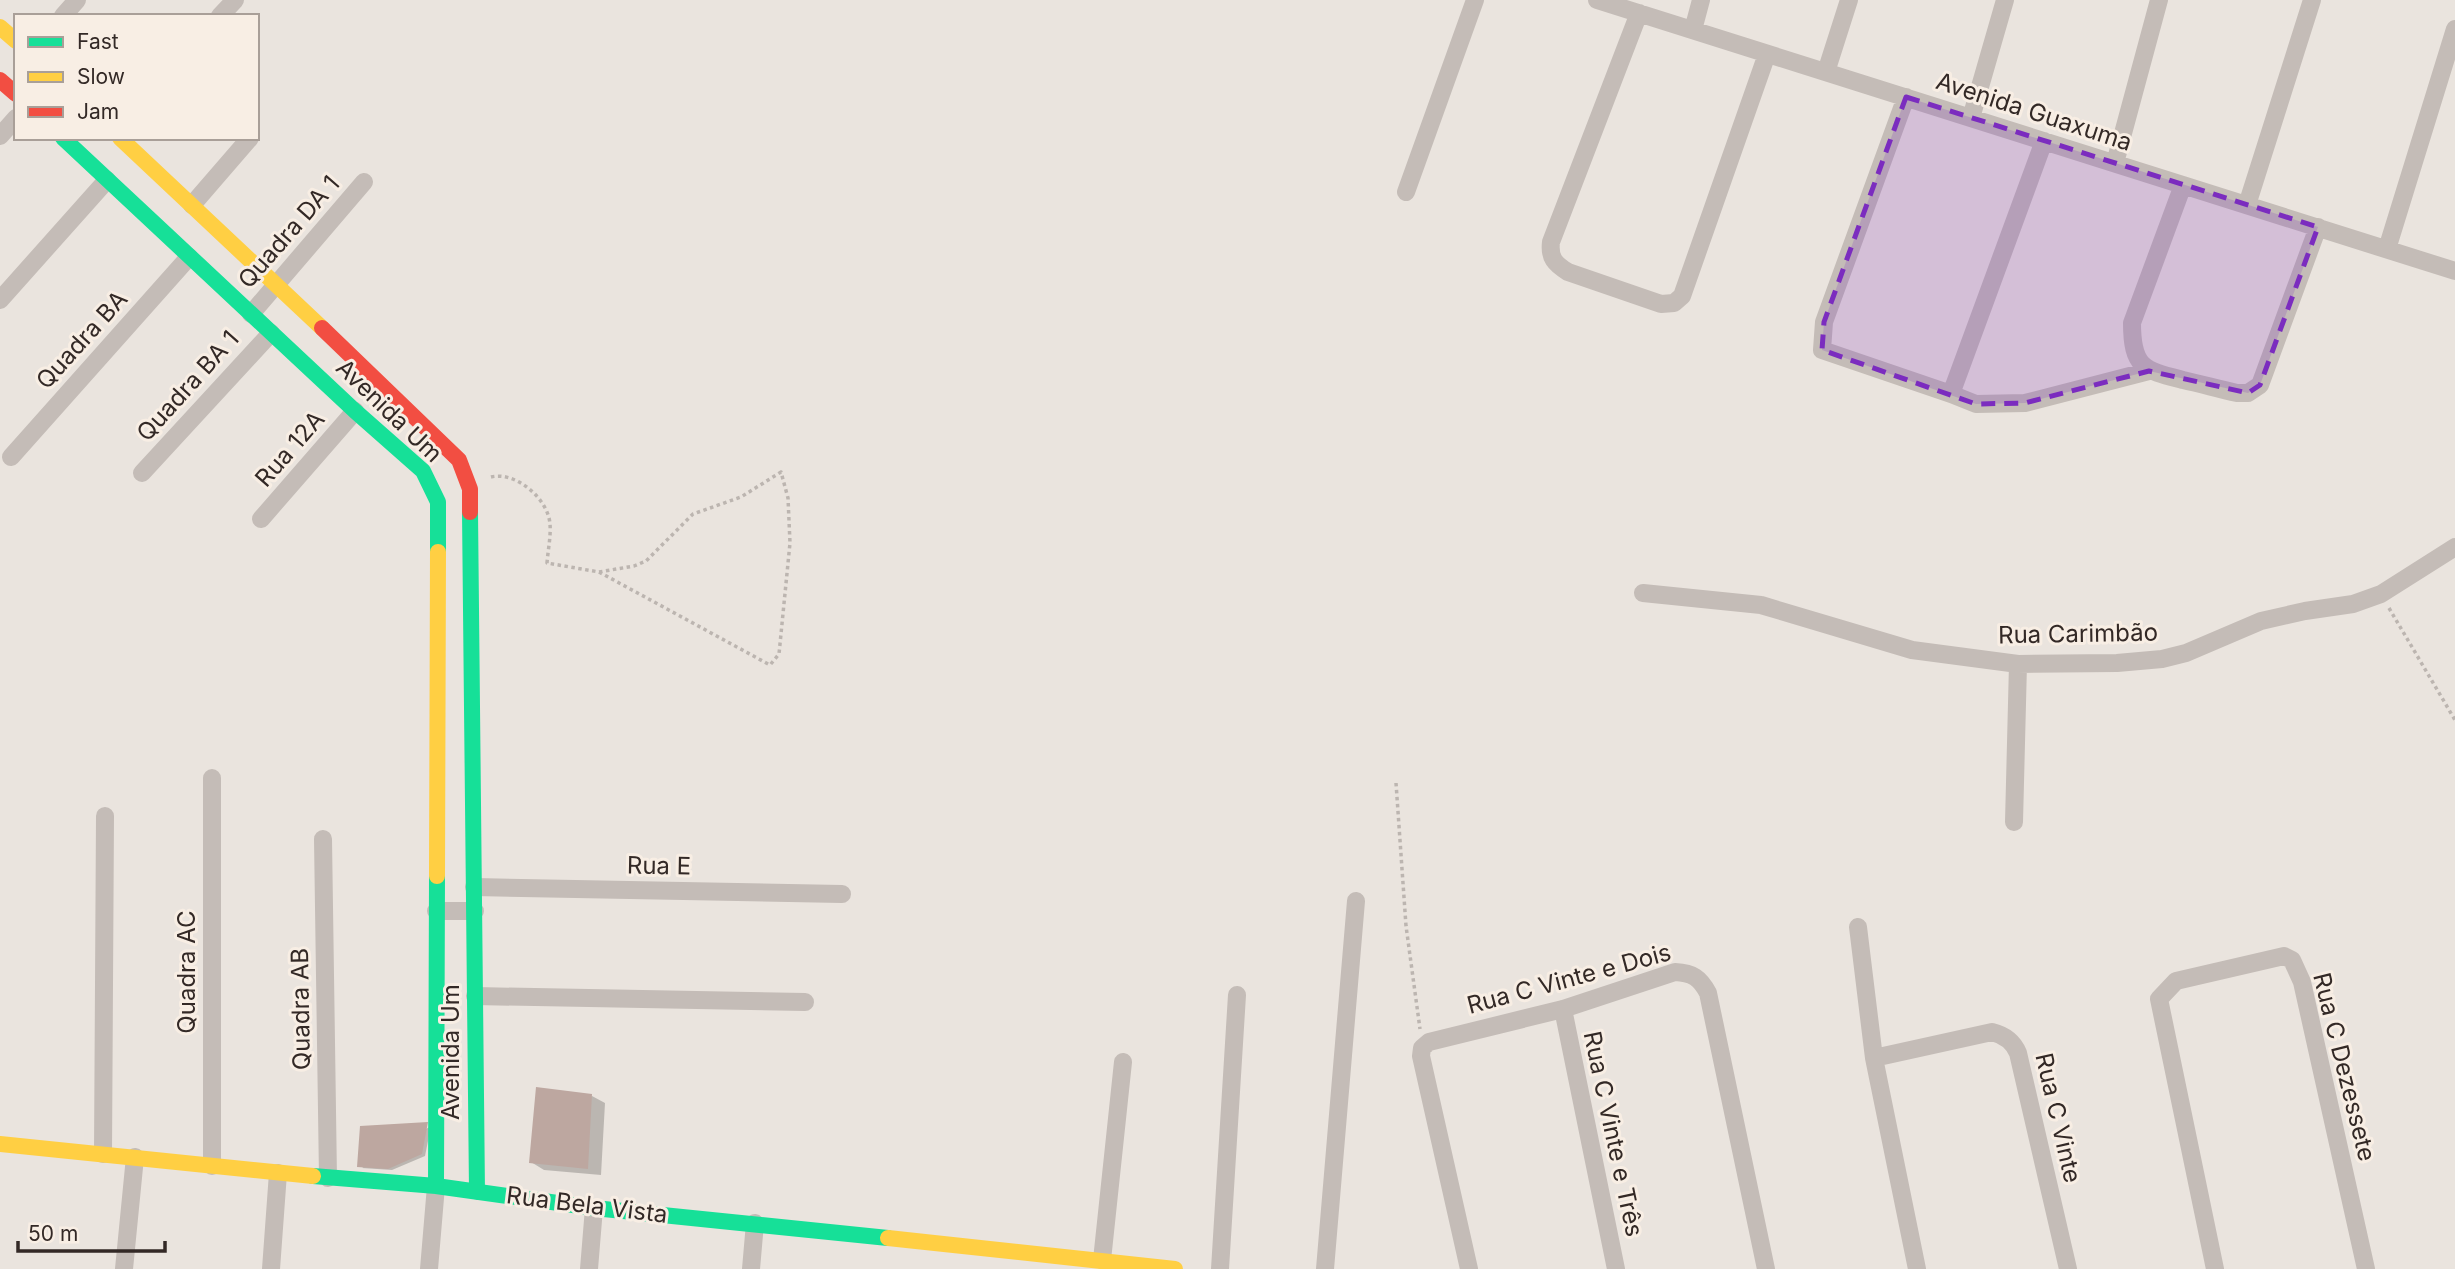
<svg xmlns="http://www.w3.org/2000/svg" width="2455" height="1269" font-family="Inter,sans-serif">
<rect width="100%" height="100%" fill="#eae4de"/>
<path fill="#0003" d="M592,1096L605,1103L601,1175L544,1170L531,1162Z
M431,1126L425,1156L392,1170L362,1168Z"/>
<path fill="#bda7a0" d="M536,1087L592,1094L588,1169L529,1163Z
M428,1122L422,1154L388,1169L357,1167L360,1126Z"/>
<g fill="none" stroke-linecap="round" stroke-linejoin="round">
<path stroke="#bcb5b0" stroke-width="3.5" stroke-dasharray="3.5 3.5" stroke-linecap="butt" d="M491,477C515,471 548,498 550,524C551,536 548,550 547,563L599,572L770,665L779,654L790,543L788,498L781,472L741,497L693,514L646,561L634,566L599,572
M2389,608L2455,720
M1396,783L1406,926L1420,1029"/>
<path stroke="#c4bcb7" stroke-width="18" d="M1597,0L2455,271
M1639,13L1551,242C1549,258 1555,264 1568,272L1661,304L1674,303L1682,296L1767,54
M63,16L77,0
M220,16L235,0
M1693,30L1701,0
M1826,72L1849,0
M1906,97L1824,322L1822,350L1951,394L2044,141
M1971,118L2005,0
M0,136L16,118
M2115,163L2159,0
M2183,185L2132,323C2132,368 2144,370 2183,380C2201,384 2219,389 2237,393H2248L2260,385L2318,227
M1406,192L1475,0
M192,205L250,138
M2247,205L2312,0
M2387,249L2455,29
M0,300L107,180
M251,314L364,182
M1951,394L1976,404L2025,403L2149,371
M11,457L189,257
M142,473L271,333
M261,519L355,411
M1643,593L1761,605L1912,650L2018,664L2117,663L2162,659L2186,653L2261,621L2305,611L2353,604L2381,594L2455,547
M212,778V1166
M2014,822L2018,664
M323,839L328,1178
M474,887L842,894
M436,911H475
M1858,927L1874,1058
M475,996L805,1002
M1563,1009L1616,1269
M103,1154L105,816
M1102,1260L1123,1062
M124,1269L135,1157
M271,1269L278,1173
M429,1269L436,1186
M589,1269L594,1208
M751,1269L755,1223
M1220,1269L1237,995
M1325,1269L1356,901
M1469,1269L1421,1056L1422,1048L1429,1042L1563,1009L1675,972C1693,973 1700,978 1708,993L1766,1269
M1917,1269L1874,1058L1992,1032C2004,1035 2013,1041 2018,1053L2068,1269
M2215,1269L2159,999L2176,981L2284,956L2292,960L2302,982L2366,1269"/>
<path stroke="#16e098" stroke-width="16" d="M63,138L355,411L423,471L438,502V552
M470,512L477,1192
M313,1176L436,1186L594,1208L888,1238
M436,1186L437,876"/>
<path stroke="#ffcf43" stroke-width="16" d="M0,27L16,41
M120,138L322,328
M437,876L438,552
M0,1144L313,1176
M888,1238L1175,1269"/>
<path stroke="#f24e42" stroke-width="16" d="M0,80L16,94
M322,328L459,460L470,489V512"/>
</g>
<path fill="#7b2cbf" fill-opacity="0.2" stroke="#7b2cbf" stroke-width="5" stroke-dasharray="14 9" stroke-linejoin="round" d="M1906,97L2318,227L2260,385L2248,393L2149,371L2025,403L1976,404L1822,350L1824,322Z"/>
<g text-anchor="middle" stroke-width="6" stroke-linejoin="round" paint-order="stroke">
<g font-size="24" fill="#332926" stroke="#f8eee4">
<text transform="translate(2034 112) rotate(18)" y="8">Avenida Guaxuma</text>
<text transform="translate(289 232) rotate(-49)" y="8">Quadra DA 1</text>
<text transform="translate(82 340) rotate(-48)" y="8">Quadra BA</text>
<text transform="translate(188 386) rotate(-48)" y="8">Quadra BA 1</text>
<text transform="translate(389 411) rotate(44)" y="8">Avenida Um</text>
<text transform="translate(290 449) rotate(-49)" y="8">Rua 12A</text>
<text transform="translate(2078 634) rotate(-1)" y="8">Rua Carimbão</text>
<text transform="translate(659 866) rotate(1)" y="8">Rua E</text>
<text transform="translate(187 972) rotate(-90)" y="8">Quadra AC</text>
<text transform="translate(1569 979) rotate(-15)" y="8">Rua C Vinte e Dois</text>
<text transform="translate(301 1009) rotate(-91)" y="8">Quadra AB</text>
<text transform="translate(451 1052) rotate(-90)" y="8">Avenida Um</text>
<text transform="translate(2344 1067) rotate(76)" y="8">Rua C Dezessete</text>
<text transform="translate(2058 1118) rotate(77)" y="8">Rua C Vinte</text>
<text transform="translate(1613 1134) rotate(78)" y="8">Rua C Vinte e Três</text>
<text transform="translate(587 1205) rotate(7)" y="8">Rua Bela Vista</text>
</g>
</g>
<rect x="14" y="14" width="245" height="126" fill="#f8eee4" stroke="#a99f98" stroke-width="2"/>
<rect x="28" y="37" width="35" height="10" fill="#16e098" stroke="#a99f98" stroke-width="2"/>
<text x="77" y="49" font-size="21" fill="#332926">Fast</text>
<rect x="28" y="72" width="35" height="10" fill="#ffcf43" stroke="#a99f98" stroke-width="2"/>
<text x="77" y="84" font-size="21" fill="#332926">Slow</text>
<rect x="28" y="107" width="35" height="10" fill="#f24e42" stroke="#a99f98" stroke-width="2"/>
<text x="77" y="119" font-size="21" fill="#332926">Jam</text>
<path d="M18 1241v10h147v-10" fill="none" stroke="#332926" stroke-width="3.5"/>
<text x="28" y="1241" font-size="21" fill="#332926" stroke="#f8eee4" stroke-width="5" paint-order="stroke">50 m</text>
</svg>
